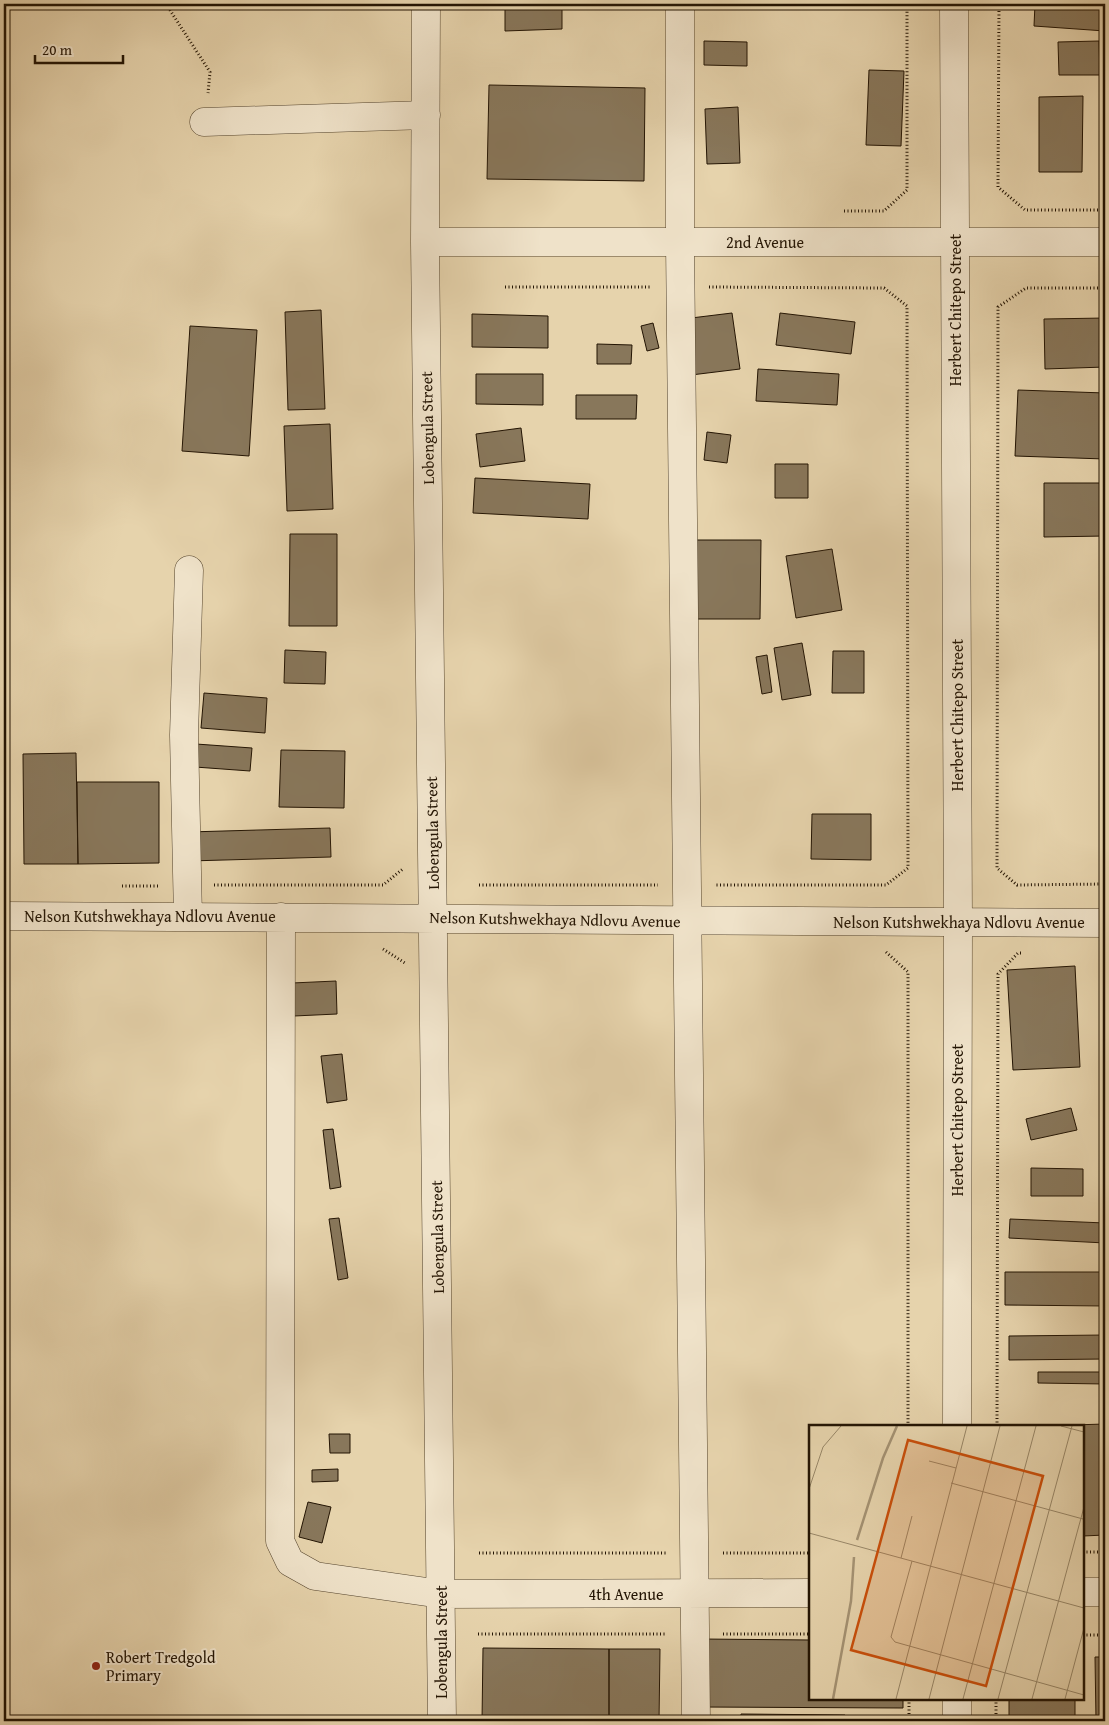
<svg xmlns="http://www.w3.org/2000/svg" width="1109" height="1725" font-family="'Gentium Book Plus',serif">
<rect width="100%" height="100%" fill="#e6d3ac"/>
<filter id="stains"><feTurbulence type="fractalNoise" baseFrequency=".004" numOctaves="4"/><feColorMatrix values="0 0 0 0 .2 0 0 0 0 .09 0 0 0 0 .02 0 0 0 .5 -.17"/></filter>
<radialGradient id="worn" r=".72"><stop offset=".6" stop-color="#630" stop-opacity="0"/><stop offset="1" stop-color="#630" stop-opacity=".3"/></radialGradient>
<path fill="#88775b" stroke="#231403" d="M505,4H562V29L505,31Z
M1035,4H1105V31L1034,26Z
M704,41L747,42V66L704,65Z
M1099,41L1100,75H1059L1058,42Z
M869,70L904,71L901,146L866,145Z
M489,85L645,88L644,181L487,179Z
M1083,96L1082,172H1039V97Z
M738,107L740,163L707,164L705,109Z
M321,310L325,409L288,410L285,312Z
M732,313L740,369L691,375L683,319Z
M780,313L855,322L851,354L776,345Z
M472,314L548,316V348L472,347Z
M1105,318V367L1045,369L1044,319Z
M653,323L659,348L647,351L641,326Z
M190,326L257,330L249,456L182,451Z
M597,344L632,345L631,364H597Z
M758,369L839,374L837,405L756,401Z
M476,374H543V405L476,404Z
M1018,390L1105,393V459L1015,456Z
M576,395H637L636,419H576Z
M330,424L333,509L287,511L284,426Z
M521,428L525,461L480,467L476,434Z
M707,432L731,435L727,463L704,460Z
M775,464H808V498H775Z
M475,478L590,484L588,519L473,513Z
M1044,483H1105V536L1044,537Z
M290,534H337V626H289Z
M694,540H761L760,619H694Z
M832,549L842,610L796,618L786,556Z
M802,643L811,695L782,700L774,648Z
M285,650L326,652L325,684L284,683Z
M833,651H864V693H832Z
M767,655L772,692L762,694L756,657Z
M204,693L267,698L265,733L201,728Z
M196,744L252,748L250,771L195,767Z
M281,750L345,751L344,808L279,807Z
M76,753L78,864H24L23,754Z
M77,782H159V863L78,864Z
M812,814H871V860L811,859Z
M330,828L331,857L189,861L188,832Z
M1075,966L1080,1067L1013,1070L1007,970Z
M336,981L337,1014L294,1016L292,983Z
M342,1054L347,1100L327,1103L321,1056Z
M1071,1108L1077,1130L1031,1140L1026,1119Z
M333,1129L341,1187L330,1189L323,1130Z
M1031,1168L1083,1169V1196H1031Z
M339,1218L348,1278L338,1280L329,1219Z
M1010,1219L1105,1223V1243L1009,1238Z
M1005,1272H1105V1306L1005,1305Z
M1105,1335V1359L1009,1360V1336Z
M1038,1372H1105V1384L1038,1383Z
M1105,1424V1535L1083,1536V1426H1038Z
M329,1434H350V1453H330Z
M338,1469V1481L312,1482V1470Z
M308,1502L331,1507L322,1543L299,1537Z
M702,1639L810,1640V1699H903V1708L701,1707Z
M483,1648L609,1649V1721H482Z
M609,1649H660L659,1721H609Z
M1095,1657H1105V1721H1096Z
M1009,1699H1075V1721H1009Z
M741,1714L845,1715V1721H741Z"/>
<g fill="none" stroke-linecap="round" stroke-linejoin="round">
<g stroke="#54442d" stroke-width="29">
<path id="minor" d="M426,4L425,242L442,1721
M680,4V243L696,1721
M954,4L958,922L957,1426
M204,122L426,115
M425,242H1105
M4,916L1105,923
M188,917L184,735L189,570
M281,917L280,1541L290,1562L315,1576L441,1594L810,1593
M1083,1592H1105
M957,1721V1699"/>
</g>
<path stroke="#231403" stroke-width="3" stroke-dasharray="1 2.5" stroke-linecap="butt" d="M166,4L210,72L208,93
M999,4L998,187L1025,210H1105
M844,211H884L907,190V4
M505,287H652
M709,287L884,288L907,306L908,868L886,885H714
M1105,288H1026L998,307L997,868L1017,885L1105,884
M214,885H383L404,868
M479,885H658
M122,886H158
M383,949L405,963
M886,952L908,972V1426
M997,1426L998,974L1018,953H1021
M1083,1552H1105
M479,1553H667
M723,1553H810
M478,1634H667
M723,1634H810
M1083,1635H1105
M909,1699V1721
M996,1721V1699"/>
<use href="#minor" stroke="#efe2c9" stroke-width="28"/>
</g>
<circle fill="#8f2418" stroke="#efe2c9" stroke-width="2" cx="96" cy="1666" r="5"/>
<g text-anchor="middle" stroke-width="4" stroke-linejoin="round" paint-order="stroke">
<g font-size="16" fill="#231403" stroke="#efe2c9">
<text x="765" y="248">2nd Avenue</text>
<text transform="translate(955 310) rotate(-90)" y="6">Herbert Chitepo Street</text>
<text transform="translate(427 428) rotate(-91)" y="6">Lobengula Street</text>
<text transform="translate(957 715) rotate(-90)" y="6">Herbert Chitepo Street</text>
<text transform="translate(432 833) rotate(-91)" y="6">Lobengula Street</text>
<text x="150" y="922">Nelson Kutshwekhaya Ndlovu Avenue</text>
<text transform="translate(555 919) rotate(1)" y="6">Nelson Kutshwekhaya Ndlovu Avenue</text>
<text x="959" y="928">Nelson Kutshwekhaya Ndlovu Avenue</text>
<text transform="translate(957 1120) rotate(-90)" y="6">Herbert Chitepo Street</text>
<text transform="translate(437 1237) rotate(-91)" y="6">Lobengula Street</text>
<text x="626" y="1600">4th Avenue</text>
<text transform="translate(441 1642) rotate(-90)" y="6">Lobengula Street</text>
</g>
<g font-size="16" fill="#231403" stroke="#efe2c9" text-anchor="start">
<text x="106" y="1663">Robert Tredgold<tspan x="106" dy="18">Primary</tspan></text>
</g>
</g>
<g transform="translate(809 1425)">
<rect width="275" height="275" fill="#e6d3ac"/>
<path fill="none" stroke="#a49273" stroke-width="2.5" d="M48,115L74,33L88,1M24,274L42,176L45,132"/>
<path fill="none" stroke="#988768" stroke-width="1" d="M252,1L275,7M120,36L147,43M142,58L274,94M0,64L14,22L32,1M0,108L275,183M92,133L103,91M103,136L82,212L86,217L275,270M87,274L158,1M120,274L191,1M154,274L227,1M189,274L263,1M223,274L275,82M256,274L275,203"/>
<path fill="#ca4f0b" fill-opacity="0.15" stroke="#ca4f0b" stroke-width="2.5" d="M99,15L234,51L177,261L42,225Z"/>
<rect width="275" height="275" fill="none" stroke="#231403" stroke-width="2.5"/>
</g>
<rect width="1109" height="1725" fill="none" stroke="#e6d3ac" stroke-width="20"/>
<rect x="5" y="5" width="1099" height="1715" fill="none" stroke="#231403" stroke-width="2.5"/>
<rect x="10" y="10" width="1089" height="1705" fill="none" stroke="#231403"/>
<path d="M35 55v8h88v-8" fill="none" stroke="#231403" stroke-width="2.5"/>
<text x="42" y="55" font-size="15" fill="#231403" stroke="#efe2c9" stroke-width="4" paint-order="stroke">20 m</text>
<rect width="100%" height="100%" filter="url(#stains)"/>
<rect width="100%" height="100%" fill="url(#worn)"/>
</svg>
